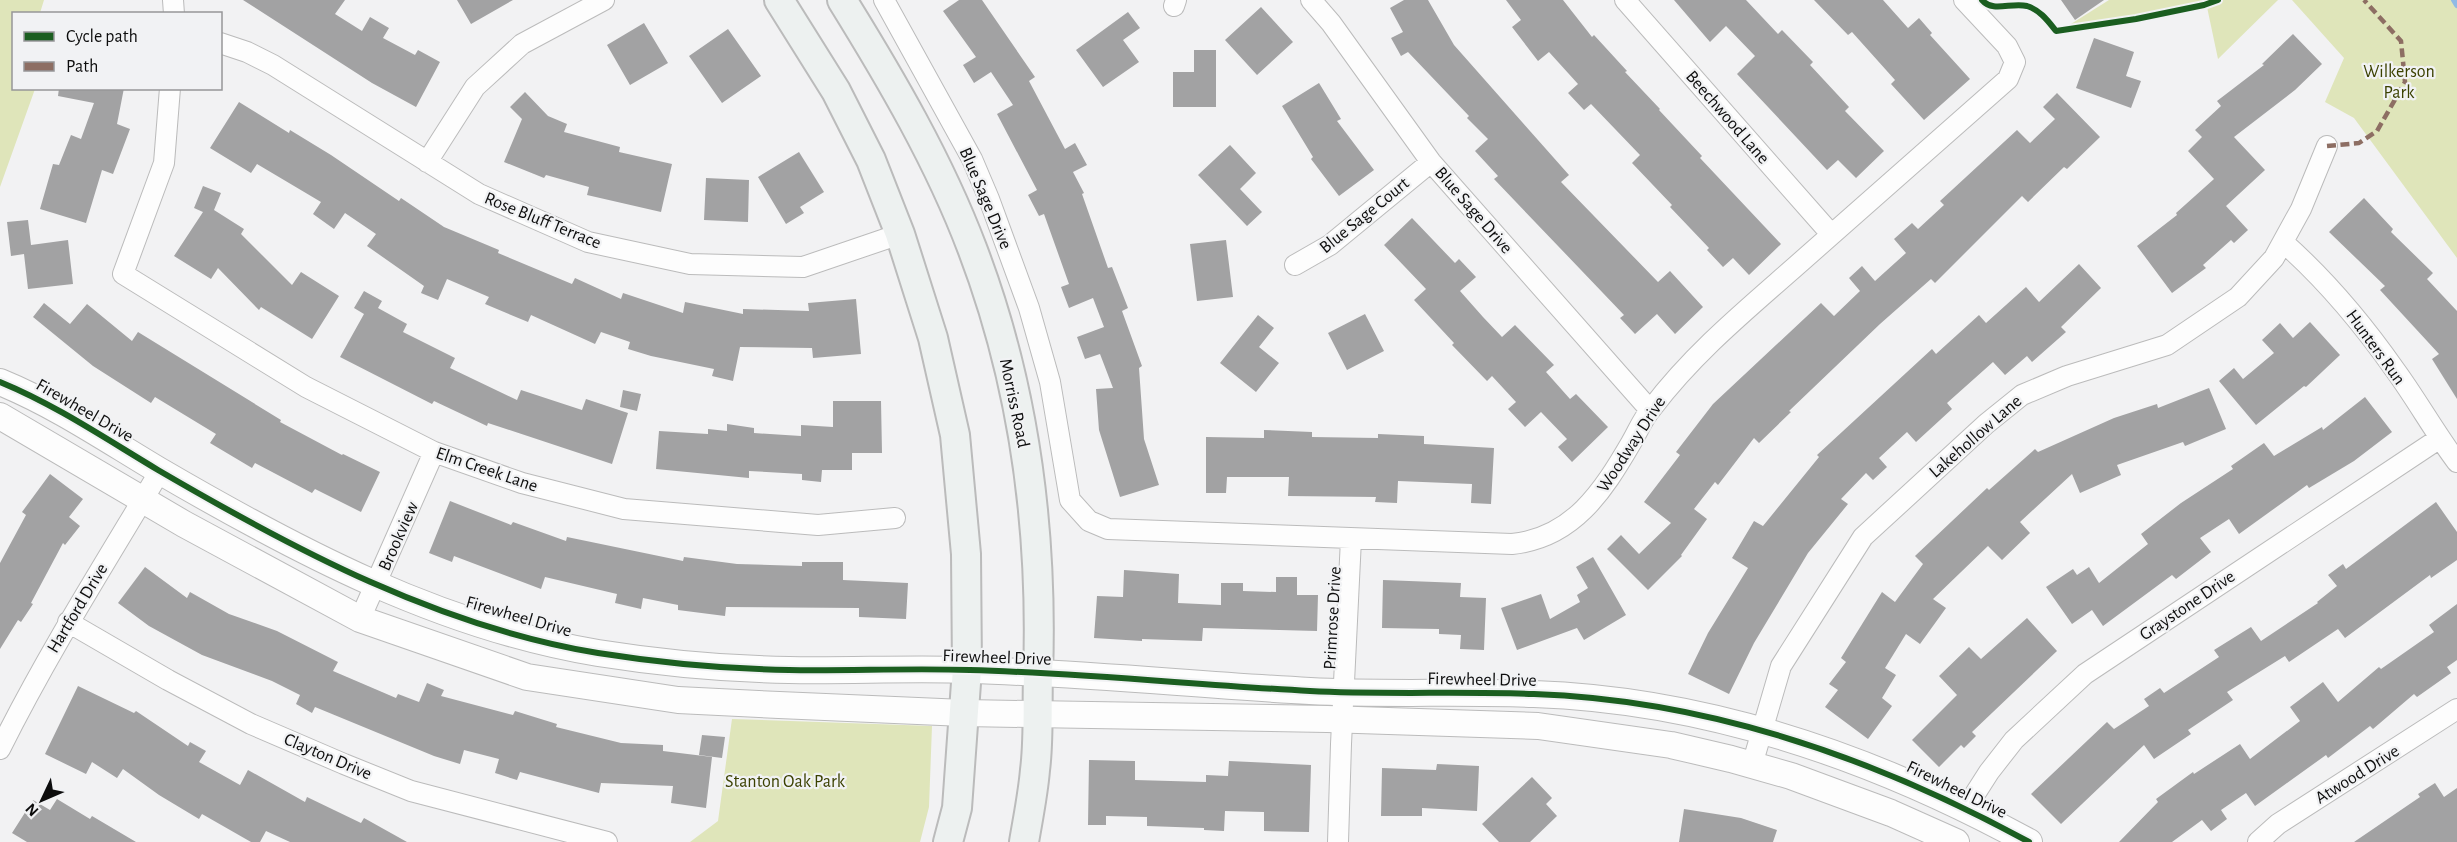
<svg xmlns="http://www.w3.org/2000/svg" width="2457" height="842" font-family="'Alegreya Sans',sans-serif">
<rect width="100%" height="100%" fill="#f2f2f3"/>
<path fill="#dfe5ba" d="M0,0H44L40,13L14,14V88L35,89L0,187Z
M2109,0H2278L2218,59L2207,7L2064,33L2063,29Z
M2292,0H2457V258L2354,118L2325,102L2344,58Z
M732,719L932,726L929,807L920,842H690L718,821Z"/>
<g fill="none" stroke-linecap="round" stroke-linejoin="round">
<path stroke="#91bae5" stroke-width="6" d="M2454,0L2457,5"/>
</g>
<path fill="#a2a2a3" d="M243,0H345L335,14L362,31L370,17L389,28L383,38L415,55L418,50L440,62L416,107L372,83Z
M457,0H513L471,24Z
M959,0H982L1035,77L1029,81L1065,149L1075,143L1087,165L1073,172L1084,193L1082,194L1108,268L1112,267L1128,308L1122,311L1142,366L1139,368L1144,439L1159,485L1120,497L1099,430L1096,389L1113,388L1100,354L1085,359L1077,337L1104,327L1093,298L1069,308L1061,287L1069,284L1044,214L1039,216L1028,195L1037,190L997,114L1013,105L991,72L974,83L963,65L976,57L943,11Z
M1404,0H1428L1454,45L1569,175L1561,182L1658,282L1670,271L1703,307L1675,334L1657,314L1635,334L1620,318L1624,315L1494,179L1498,176L1475,151L1488,139L1467,118L1469,116L1408,52L1401,56L1391,38L1403,32L1390,8Z
M1506,0H1563L1592,37L1594,35L1627,71L1625,72L1660,109L1659,110L1702,156L1700,158L1781,244L1749,275L1733,258L1723,267L1707,250L1709,248L1670,207L1672,205L1632,163L1640,155L1591,104L1584,110L1568,93L1578,84L1549,52L1538,61L1512,27L1521,20Z
M1674,0H1746L1778,34L1782,30L1813,62L1810,65L1849,107L1845,111L1884,151L1856,178L1838,160L1827,170L1737,74L1755,56L1726,26L1710,42Z
M1814,0H1883L1908,28L1919,18L1932,33L1930,35L1970,79L1924,120L1891,84L1895,80L1852,32L1848,35Z
M2061,0H2104L2075,20Z
M1261,7L1293,42L1257,75L1225,40Z
M1128,12L1140,28L1123,40L1139,62L1103,87L1076,50Z
M644,23L668,63L630,85L607,45Z
M728,29L761,76L722,103L689,56Z
M2293,34L2322,64L2295,90L2234,137L2265,170L2226,206L2248,230L2234,243L2231,240L2203,265L2206,268L2172,293L2137,246L2177,215L2176,213L2214,179L2188,151L2202,137L2195,130L2221,106L2217,101L2264,65L2262,64Z
M2094,38L2134,52L2126,76L2141,81L2131,108L2076,88Z
M1194,50H1216V107H1173V72H1194Z
M1319,83L1341,119L1337,121L1374,170L1339,196L1311,159L1313,157L1282,106Z
M59,88H124L117,124L130,129L113,174L102,170L86,223L40,209L53,164L59,165L71,135L81,139L94,103L58,96Z
M525,92L548,116L567,124L564,132L620,147L619,152L672,164L661,212L587,195L589,187L546,175L544,178L504,162L522,119L510,107Z
M2057,93L2100,137L2067,169L2064,167L2028,202L2022,196L1935,283L1931,279L1880,324L1789,411L1791,412L1759,443L1754,438L1718,485L1715,482L1694,509L1707,519L1681,555L1682,556L1648,590L1607,549L1621,535L1639,554L1671,523L1644,502L1680,455L1676,452L1713,404L1821,303L1834,316L1860,291L1849,278L1862,266L1875,281L1906,253L1894,239L1912,223L1918,229L1944,205L1940,201L2017,130L2030,143L2055,119L2043,107Z
M239,102L289,133L290,130L331,155L399,201L401,198L444,227L499,250L498,253L572,284L575,278L621,299L623,293L683,313L685,302L743,314V309L809,311L808,303L856,299L861,354L813,358L812,348L740,347L733,381L712,376L714,369L651,356L628,349L630,342L601,332L595,344L531,315L528,322L485,304L489,297L447,279L438,300L421,293L424,286L367,246L376,234L345,213L334,229L313,214L321,202L257,164L251,173L210,148Z
M1230,145L1256,173L1240,189L1262,212L1247,226L1198,175Z
M799,152L824,192L800,207L804,213L786,224L758,177Z
M706,178L749,180L748,222L704,220Z
M203,186L221,193L214,210L244,229L241,234L292,285L301,272L339,296L312,339L261,307L259,310L218,268L211,279L174,256L203,212L194,208Z
M2364,198L2393,229L2391,232L2433,273L2427,279L2457,311V399L2432,359L2439,354L2380,290L2385,286L2329,232Z
M1412,218L1455,263L1459,259L1476,277L1460,291L1483,317L1502,337L1515,325L1554,365L1546,372L1570,399L1576,394L1608,427L1572,462L1558,447L1567,439L1541,412L1525,427L1508,409L1516,402L1492,376L1487,381L1452,345L1454,343L1414,300L1426,289L1384,245Z
M28,220L31,245L68,240L73,284L28,289L24,254L11,256L7,222Z
M1226,240L1233,297L1197,301L1190,244Z
M2079,264L2101,288L2061,327L2066,332L2032,362L2027,356L2005,375L1993,362L1947,403L1952,409L1916,442L1907,432L1879,458L1887,467L1873,480L1866,473L1841,499L1848,504L1808,553L1754,643L1729,694L1688,674L1708,633L1748,568L1732,558L1754,521L1763,526L1819,457L1817,455L1932,349L1936,354L1979,315L1986,323L2026,287L2039,302Z
M364,291L382,301L378,308L407,324L403,332L455,358L450,368L517,400L521,390L582,410L586,399L628,413L612,464L488,423L487,426L434,401L432,404L340,357L364,314L354,308Z
M44,303L70,324L87,304L132,341L138,332L281,420L280,422L342,455L343,454L380,472L361,512L315,489L312,493L255,463L252,468L210,443L216,434L155,397L151,403L93,366L33,317Z
M1365,314L1384,351L1347,370L1328,333Z
M1258,315L1274,328L1259,347L1279,363L1256,392L1220,363Z
M2310,322L2340,355L2306,387L2304,386L2256,425L2219,381L2234,368L2243,379L2274,353L2262,340L2280,323L2293,338Z
M2209,388L2226,429L2185,446L2183,442L2117,465L2121,475L2080,493L2072,474L2020,522L2030,533L2002,560L1988,546L1933,599L1946,608L1920,644L1906,634L1885,668L1896,675L1882,698L1892,706L1868,739L1825,707L1838,690L1829,684L1846,662L1841,658L1882,592L1895,602L1923,564L1915,556L1987,488L1989,490L2035,449L2038,452L2114,418L2157,404L2158,408Z
M623,390L641,394L637,411L620,407Z
M2365,397L2392,432L2354,461L2309,488L2307,485L2239,534L2229,519L2200,538L2211,552L2176,579L2172,575L2103,626L2092,610L2072,624L2046,587L2073,569L2077,575L2089,567L2099,583L2148,544L2141,534L2181,503L2233,469L2231,466L2264,443L2274,456L2322,427L2323,430Z
M833,401H881L882,453H852V470H822L821,482L802,480V474L749,471V478L656,469L659,431L708,434V429L727,431V424L754,428V433L801,436V425L833,427Z
M1264,430L1312,432V437L1378,438V434L1424,436V444L1494,448L1491,504L1471,503L1472,484L1398,481L1397,503L1375,502L1376,497L1288,496L1289,477H1227L1226,493H1206V437L1264,438Z
M50,474L83,499L69,517L80,526L65,545L63,543L31,603L33,604L21,622L18,620L0,649V563L26,515L22,512Z
M450,501L511,525L513,522L566,541L567,537L683,561L684,557L737,564L802,566V562H843V580L908,583L906,619L859,617V608L726,607L725,616L678,610V605L643,598L641,609L615,603L617,594L545,577L541,589L454,556L452,562L429,553Z
M2436,502L2457,532V560L2431,578L2430,575L2345,638L2338,629L2289,662L2285,656L2227,692L2233,700L2188,730L2191,734L2154,759L2144,745L2061,824L2031,794L2107,722L2114,729L2149,706L2144,699L2160,688L2164,693L2219,657L2214,650L2251,627L2261,641L2318,603L2317,602L2337,586L2328,575L2343,564L2346,569Z
M1593,557L1626,615L1584,640L1577,628L1517,650L1501,608L1541,594L1550,619L1580,602L1577,595L1588,588L1576,567Z
M145,567L187,598L190,592L229,614L277,631L338,662L333,671L396,698L398,694L419,702L427,683L444,690L441,696L513,715L515,711L557,724L556,727L621,743L663,745V751L712,757L706,808L671,803L673,786L601,783L599,793L520,772L517,780L495,773L499,759L464,750L460,764L434,756L315,707L312,713L296,704L300,695L272,681L202,655L149,626L118,603Z
M1124,570L1179,574L1178,603L1221,605V583H1243V591L1276,592V577H1297V595H1318L1317,631L1203,628L1202,641L1142,639V641L1094,638L1097,596L1123,597Z
M1383,580L1461,583L1460,597L1486,598L1484,650L1460,649L1461,635L1439,634V629L1382,628Z
M2457,604V660L2447,667L2451,673L2417,697L2414,694L2373,729L2370,726L2328,758L2326,755L2255,806L2246,793L2221,810L2227,819L2211,831L2202,820L2172,842H2119L2158,802L2156,799L2193,772L2194,774L2240,744L2250,759L2300,721L2290,707L2323,682L2338,702L2379,667L2381,669L2434,632L2429,625Z
M2027,618L2057,651L1972,732L1976,736L1964,748L1961,745L1939,767L1912,740L1957,695L1939,676L1969,647L1981,659Z
M78,686L134,713L136,711L188,746L190,742L206,751L199,762L240,785L248,770L305,802L307,797L361,823L364,818L407,842H290L266,831L260,842H251L202,814L199,819L159,795L123,769L117,778L92,762L86,774L45,754Z
M702,735L725,737L722,758L699,755Z
M1089,760L1135,761V780L1206,782V775L1228,776L1229,761L1311,765L1309,832L1264,831V812L1225,811L1224,831L1204,830V828L1147,826V817L1106,816V825H1088Z
M1437,764L1479,766L1477,811L1422,808V816H1381L1382,768L1436,770Z
M1532,777L1552,798L1546,804L1557,816L1530,842H1499L1482,824Z
M2435,783L2444,797L2457,788V842H2354L2420,797L2418,794Z
M57,799L90,819L92,816L136,842H27L12,833L33,800L50,810Z
M1684,809L1741,818L1777,830L1773,842H1679Z"/>
<g fill="none" stroke-linecap="round" stroke-linejoin="round">
<g stroke="#bbb" stroke-width="22">
<path id="minor" d="M173,0L174,14
M884,0L972,159L989,199L1029,308L1050,382L1070,500L1089,521L1108,529L1512,544C1573,538 1603,491 1631,443C1638,431 1643,418 1652,408C1695,351 1751,306 1804,259C1872,199 1940,139 2008,79L2015,62L2007,46L1964,0
M1311,0L1331,23L1431,162L1650,410
M1625,0L1831,234
M1174,6L1176,0
M220,43L247,52L273,65L479,194L588,242L690,264L803,267L900,234
M170,88L164,163L123,274L306,387L434,452L522,483L624,509L818,525L895,518
M427,162L475,87L522,44L604,0
M2283,242C2326,280 2362,323 2395,370C2417,400 2435,433 2457,462
M1295,265L1330,245L1431,162
M360,619L434,452
M68,622L168,680L251,724L344,764L411,791L607,842
M0,749C48,653 105,563 160,471
M1752,765L1781,666L1863,537L1986,424L2022,395L2067,376L2167,345L2238,297L2274,258L2301,209L2327,146
M1966,808L1989,772L2014,740L2085,674L2440,438
M1338,842L1341,744L1351,539
M2258,842L2278,824L2457,709"/>
</g>
<g stroke="#bbb" stroke-width="28">
<path id="tertiary" d="M0,382C56,405 106,439 158,470C295,550 440,627 598,653C661,663 725,669 789,670C849,671 910,668 970,670C1083,673 1197,685 1310,691C1384,695 1459,691 1534,694C1708,700 1877,759 2029,842
M0,416L184,524L360,619L527,677L678,700L779,705L964,713L1327,719L1538,726L1671,745L1731,759L1791,776L1891,813L1956,842"/>
</g>
<g stroke="#bbb" stroke-width="32">
<path id="secondary" d="M779,0L836,91L871,160L900,234L933,338L955,435L966,554L967,669L957,808L948,842
M842,0C891,79 939,161 972,248C1024,384 1043,531 1038,675C1037,707 1039,739 1035,770C1033,794 1028,818 1024,842"/>
</g>
<use href="#minor" stroke="#fdfdfd" stroke-width="20"/>
<use href="#tertiary" stroke="#fdfdfd" stroke-width="26"/>
<use href="#secondary" stroke="#edf1f0" stroke-width="28"/>
<path stroke="#8d6e63" stroke-width="4.5" stroke-dasharray="9 4.5" stroke-linecap="butt" d="M2327,146L2359,143L2377,131L2405,82L2401,41L2364,0"/>
<g stroke="#f1f2f4" stroke-width="10">
<path id="cycleway" d="M1982,0C1993,13 2011,2 2027,6C2040,10 2048,21 2056,31L2136,19L2204,5L2218,0
M0,382C56,405 106,439 158,470C295,550 440,627 598,653C661,663 725,669 789,670C849,671 910,668 970,670C1083,673 1197,685 1310,691C1384,695 1459,691 1534,694C1708,700 1877,759 2029,842"/>
</g>
<use href="#cycleway" stroke="#1b5e20" stroke-width="6"/>
</g>
<g text-anchor="middle" stroke-width="4.5" stroke-linejoin="round" paint-order="stroke">
<g font-size="18" fill="#3b4100" stroke="#f1f2f4">
<text x="2399" y="77">Wilkerson<tspan x="2399" dy="21">Park</tspan></text>
<text x="785" y="787">Stanton Oak Park</text>
</g>
<g font-size="18" fill="#0d0d0d" stroke="#f1f2f4">
<text transform="translate(1728 117) rotate(49)" y="6">Beechwood Lane</text>
<text transform="translate(986 198) rotate(67)" y="6">Blue Sage Drive</text>
<text transform="translate(1474 210) rotate(49)" y="6">Blue Sage Drive</text>
<text transform="translate(1364 215) rotate(-39)" y="6">Blue Sage Court</text>
<text transform="translate(543 220) rotate(22)" y="6">Rose Bluff Terrace</text>
<text transform="translate(2376 347) rotate(54)" y="6">Hunters Run</text>
<text transform="translate(1015 403) rotate(78)" y="6">Morriss Road</text>
<text transform="translate(85 410) rotate(30)" y="6">Firewheel Drive</text>
<text transform="translate(1975 436) rotate(-41)" y="6">Lakehollow Lane</text>
<text transform="translate(1631 444) rotate(-57)" y="6">Woodway Drive</text>
<text transform="translate(487 469) rotate(19)" y="6">Elm Creek Lane</text>
<text transform="translate(398 536) rotate(-66)" y="6">Brookview</text>
<text transform="translate(2187 605) rotate(-34)" y="6">Graystone Drive</text>
<text transform="translate(77 608) rotate(-59)" y="6">Hartford Drive</text>
<text transform="translate(519 616) rotate(16)" y="6">Firewheel Drive</text>
<text transform="translate(1332 618) rotate(-87)" y="6">Primrose Drive</text>
<text transform="translate(997 657) rotate(2)" y="6">Firewheel Drive</text>
<text transform="translate(1482 679) rotate(1)" y="6">Firewheel Drive</text>
<text transform="translate(328 756) rotate(23)" y="6">Clayton Drive</text>
<text transform="translate(2357 774) rotate(-32)" y="6">Atwood Drive</text>
<text transform="translate(1957 789) rotate(26)" y="6">Firewheel Drive</text>
</g>
</g>
<rect x="12" y="12" width="210" height="78" fill="#f1f2f4" stroke="#969698" stroke-width="1.5"/>
<rect x="24" y="32" width="30" height="9" fill="#1b5e20" stroke="#969698" stroke-width="1.5"/>
<text x="66" y="42" font-size="18" fill="#0d0d0d">Cycle path</text>
<rect x="24" y="62" width="30" height="9" fill="#8d6e63" stroke="#969698" stroke-width="1.5"/>
<text x="66" y="72" font-size="18" fill="#0d0d0d">Path</text>
<g transform="translate(42 800) rotate(226)" stroke="#f1f2f4" stroke-width="4.5" paint-order="stroke">
<path d="M0-4.5L10 22L0 15L-10 22Z" fill="#0d0d0d"/>
<text y="-9" font-size="16" font-weight="bold" text-anchor="middle" fill="#0d0d0d">N</text>
</g>
</svg>
